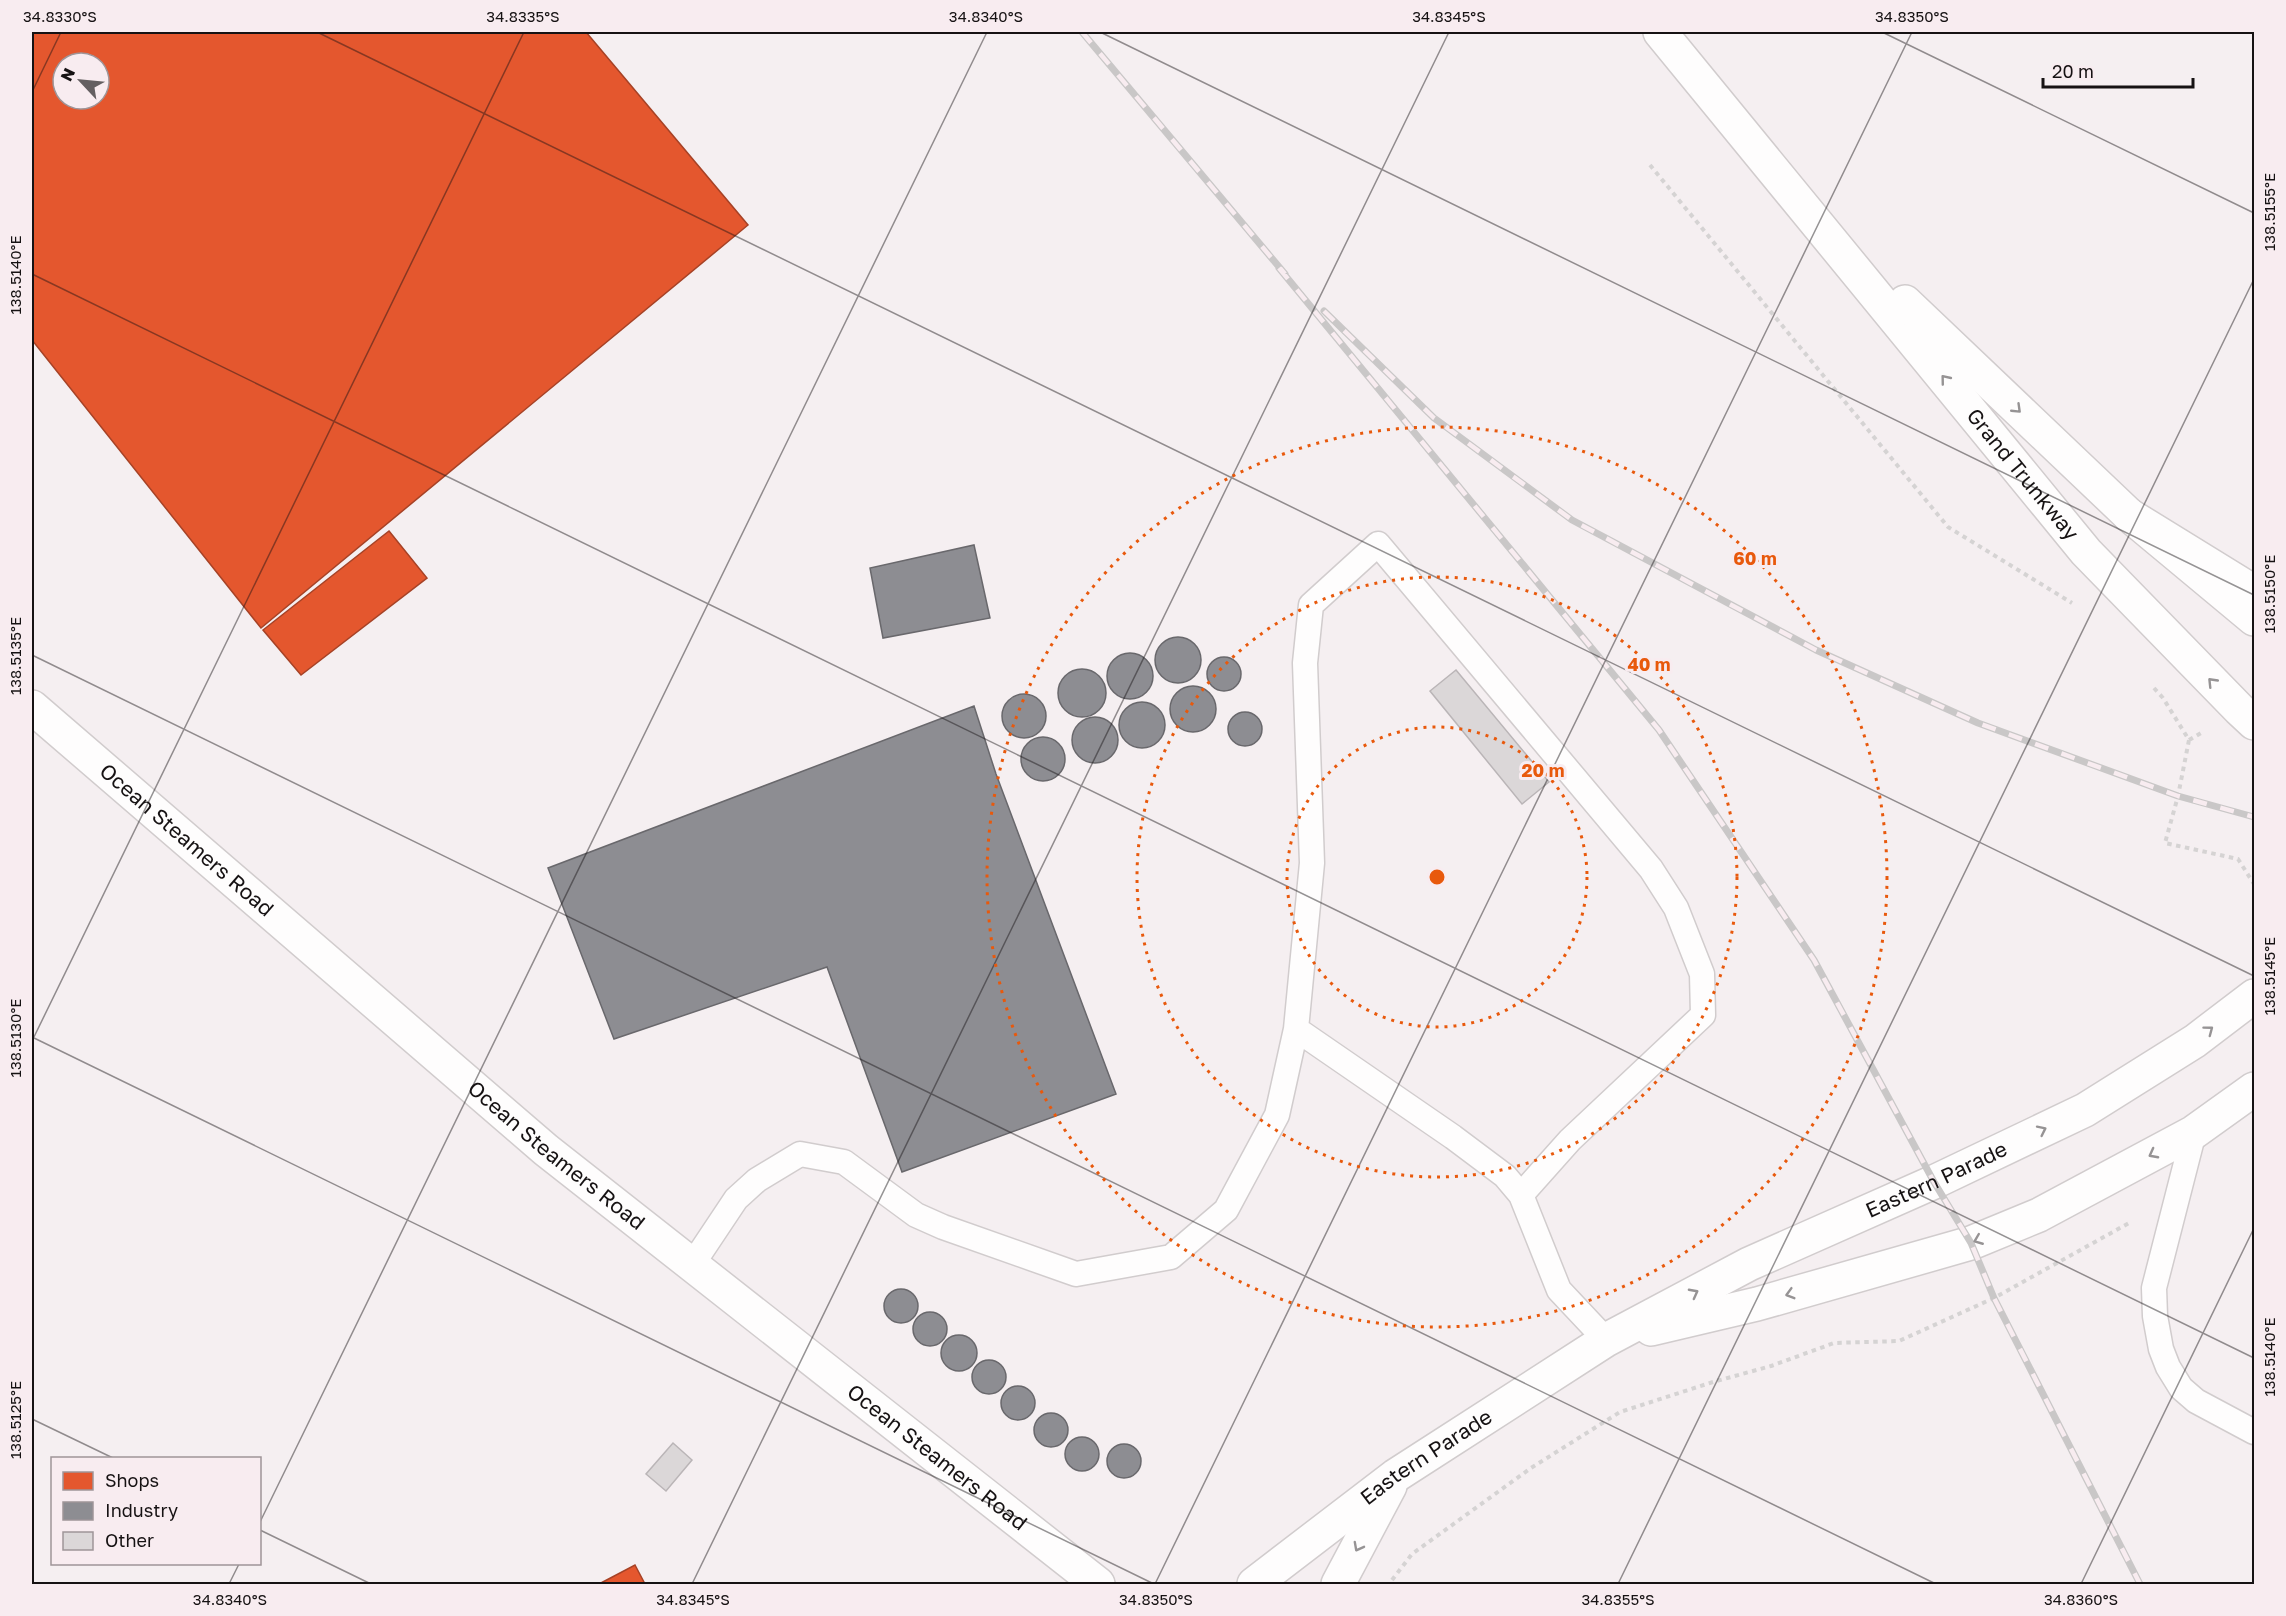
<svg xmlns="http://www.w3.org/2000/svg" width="2286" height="1616" font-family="'Golos Text',sans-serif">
<rect width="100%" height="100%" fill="#f5eff1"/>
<path fill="#e4572e" stroke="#a64226" stroke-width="1.5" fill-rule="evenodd" d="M32,32H586L748,225L261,628L32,340ZM63,63H99V99H63Z
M389,531L427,578L301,675L263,630Z
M635,1565L645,1584H599Z"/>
<path fill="#8d8d92" stroke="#69686c" stroke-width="1.5" d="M974,545L990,618L883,638L870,568Z
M1155 660a23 23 0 1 1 46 0a23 23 0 1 1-46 0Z
M1107 676a23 23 0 1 1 46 0a23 23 0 1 1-46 0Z
M1207 674a17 17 0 1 1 34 0a17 17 0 1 1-34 0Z
M1058 693a24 24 0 1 1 48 0a24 24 0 1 1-48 0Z
M1170 709a23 23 0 1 1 46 0a23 23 0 1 1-46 0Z
M1002 716a22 22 0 1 1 44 0a22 22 0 1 1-44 0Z
M1119 725a23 23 0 1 1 46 0a23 23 0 1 1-46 0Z
M974,706L996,774L1116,1094L902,1172L827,967L614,1039L548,868Z
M1228 729a17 17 0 1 1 34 0a17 17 0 1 1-34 0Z
M1072 740a23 23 0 1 1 46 0a23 23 0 1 1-46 0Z
M1021 759a22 22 0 1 1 44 0a22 22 0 1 1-44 0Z
M884 1306a17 17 0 1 1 34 0a17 17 0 1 1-34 0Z
M913 1329a17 17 0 1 1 34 0a17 17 0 1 1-34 0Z
M941 1353a18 18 0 1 1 36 0a18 18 0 1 1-36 0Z
M972 1377a17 17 0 1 1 34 0a17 17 0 1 1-34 0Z
M1001 1403a17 17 0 1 1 34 0a17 17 0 1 1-34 0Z
M1034 1430a17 17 0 1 1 34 0a17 17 0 1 1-34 0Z
M1065 1454a17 17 0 1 1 34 0a17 17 0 1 1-34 0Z
M1107 1461a17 17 0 1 1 34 0a17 17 0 1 1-34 0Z"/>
<path fill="#dbd7d8" stroke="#bab5b7" stroke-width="1.5" d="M1456,670L1549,782L1522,804L1430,691Z
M673,1443L692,1460L666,1491L646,1474Z"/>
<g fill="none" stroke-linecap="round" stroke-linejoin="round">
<g stroke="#d1cccd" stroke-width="27">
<path id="service" d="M1296,1029L1453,1137L1505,1176L1521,1195L1559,1290L1606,1340
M2194,1132L2154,1288L2155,1316L2161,1349L2168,1367L2181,1388L2196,1401L2254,1432
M692,1265L736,1199L757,1180L800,1154L844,1162L916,1215L943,1227L1076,1274L1171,1257L1226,1210L1277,1115L1296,1029L1312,863L1305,663L1311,605L1378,544L1651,869L1676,908L1702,974L1703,1015L1570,1140L1521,1195"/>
</g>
<g stroke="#d1cccd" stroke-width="36">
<g id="minor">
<path id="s1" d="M32,707L546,1150L1098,1584"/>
<path d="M1651,1329L1757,1304L1971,1243L2039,1215L2194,1132L2254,1089"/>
<path id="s2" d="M1254,1584L1395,1476L1606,1340L1749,1264L1934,1182L2085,1110L2195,1041L2254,996"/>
<path d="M1338,1584L1390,1486"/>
</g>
</g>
<g stroke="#d1cccd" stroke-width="36">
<g id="tertiary">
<path id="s3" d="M1660,32L2086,552L2239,709L2254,723"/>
<path d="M1905,302L2129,515L2254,619"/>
</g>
</g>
<g stroke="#d1cccd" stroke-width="36">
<path id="secondary" d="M2129,515L2254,592"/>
</g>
<path stroke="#d5d3d3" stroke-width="4" stroke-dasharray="4.5 4.5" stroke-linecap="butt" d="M1650,165L1948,527L2072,603
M2154,688L2163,698L2189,740L2178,796L2165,843L2238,859L2254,884
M2189,740L2201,733
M1392,1580L1412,1554L1531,1468L1620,1412L1713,1382L1771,1366L1834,1343L1899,1341L1994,1298L2129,1223"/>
<use href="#service" stroke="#fefdfd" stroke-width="24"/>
<use href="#minor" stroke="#fefdfd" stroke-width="33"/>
<use href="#tertiary" stroke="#fefdfd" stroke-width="33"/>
<use href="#secondary" stroke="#fefdfd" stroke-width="33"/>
<g stroke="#c9c7c7" stroke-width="7">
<path id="rail" d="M1082,32L1285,274
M1279,268L1659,730L1814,960L1934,1182L1971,1243L1994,1298L2140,1584
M1324,311L1434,418L1572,520L1816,650L1978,723L2178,796L2254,817"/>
</g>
<use href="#rail" stroke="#f8ecf0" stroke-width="4.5" stroke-dasharray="14" stroke-linecap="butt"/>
</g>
<defs><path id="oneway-chevron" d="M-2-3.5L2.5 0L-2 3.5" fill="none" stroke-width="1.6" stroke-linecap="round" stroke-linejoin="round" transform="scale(1.5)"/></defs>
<g stroke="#969394">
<use href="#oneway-chevron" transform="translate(1945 379) rotate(-129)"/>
<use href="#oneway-chevron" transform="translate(2017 409) rotate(44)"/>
<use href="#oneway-chevron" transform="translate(2212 682) rotate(-134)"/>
<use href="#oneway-chevron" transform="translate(2209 1030) rotate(-37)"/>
<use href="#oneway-chevron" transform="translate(2042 1130) rotate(-26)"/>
<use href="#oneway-chevron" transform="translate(2153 1154) rotate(152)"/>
<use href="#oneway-chevron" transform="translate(1978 1240) rotate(158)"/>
<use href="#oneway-chevron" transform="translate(1694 1293) rotate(-28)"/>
<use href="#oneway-chevron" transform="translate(1790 1294) rotate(164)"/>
<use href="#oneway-chevron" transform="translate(1358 1547) rotate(118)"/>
</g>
<path fill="none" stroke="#161213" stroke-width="1.5" stroke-opacity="0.45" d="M317,32L2254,976M1100,32L2254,595M1882,32L2254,213M32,92L61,32M32,274L2254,1358M32,655L1936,1584M32,1037L1154,1584M32,1041L524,32M32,1419L113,1458M260,1522L987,32M260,1530L371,1584M229,1584L239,1564M692,1584L1449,32M1155,1584L1912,32M1618,1584L2254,279M2081,1584L2254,1228"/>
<g fill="none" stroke="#e8590c" stroke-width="3" stroke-dasharray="3 6">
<circle cx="1437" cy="877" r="150"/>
<circle cx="1437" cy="877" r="300"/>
<circle cx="1437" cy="877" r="450"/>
</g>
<g text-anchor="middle" stroke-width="6" stroke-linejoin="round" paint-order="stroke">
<g font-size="21" fill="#161213" stroke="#f8ecf0">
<text dy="7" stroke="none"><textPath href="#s3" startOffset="572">Grand Trunkway</textPath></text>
<text dy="7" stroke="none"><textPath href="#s1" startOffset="204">Ocean Steamers Road</textPath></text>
<text dy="7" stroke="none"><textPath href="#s1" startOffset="690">Ocean Steamers Road</textPath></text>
<text dy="7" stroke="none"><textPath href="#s2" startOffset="796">Eastern Parade</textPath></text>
<text dy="7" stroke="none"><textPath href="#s1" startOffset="1176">Ocean Steamers Road</textPath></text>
<text dy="7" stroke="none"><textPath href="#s2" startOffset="214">Eastern Parade</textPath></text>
</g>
</g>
<circle cx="1437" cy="877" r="9" fill="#e8590c" stroke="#f8ecf0" stroke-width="3"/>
<g font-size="18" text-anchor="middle" font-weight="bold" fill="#e8590c" stroke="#f8ecf0" stroke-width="6" stroke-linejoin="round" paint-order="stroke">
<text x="1755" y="565">60 m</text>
<text x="1649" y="671">40 m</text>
<text x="1543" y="777">20 m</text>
</g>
<rect width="2286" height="1616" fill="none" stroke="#f8ecf0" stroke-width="66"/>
<rect x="51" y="1457" width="210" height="108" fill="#f8ecf0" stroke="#9e9598" stroke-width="1.5"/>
<rect x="63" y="1472" width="30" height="18" fill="#e4572e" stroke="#9e9598" stroke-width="1.5"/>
<text x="105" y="1487" font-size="18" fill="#161213">Shops</text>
<rect x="63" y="1502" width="30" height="18" fill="#8d8d92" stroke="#9e9598" stroke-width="1.5"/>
<text x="105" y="1517" font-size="18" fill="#161213">Industry</text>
<rect x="63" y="1532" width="30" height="18" fill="#dbd7d8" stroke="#9e9598" stroke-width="1.5"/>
<text x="105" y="1547" font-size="18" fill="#161213">Other</text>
<g transform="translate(81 81) rotate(296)"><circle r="28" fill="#f8ecf0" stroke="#9e9598" stroke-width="1.5"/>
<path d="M0-4.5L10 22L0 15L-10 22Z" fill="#645f61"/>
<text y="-9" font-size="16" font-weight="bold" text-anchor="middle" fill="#161213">N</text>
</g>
<path d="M2043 78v9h150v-9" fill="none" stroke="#161213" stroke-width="3"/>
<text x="2052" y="78" font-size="18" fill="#161213" stroke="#f8ecf0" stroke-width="4.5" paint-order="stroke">20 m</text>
<rect x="33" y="33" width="2220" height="1550" fill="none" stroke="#161213" stroke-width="2"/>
<g font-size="15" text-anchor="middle" fill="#161213">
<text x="60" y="22">34.8330°S</text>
<text x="523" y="22">34.8335°S</text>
<text x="986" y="22">34.8340°S</text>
<text x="1449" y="22">34.8345°S</text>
<text x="1912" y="22">34.8350°S</text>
<text transform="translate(2270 212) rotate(-90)" y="5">138.5155°E</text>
<text transform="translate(16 275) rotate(-90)" y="5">138.5140°E</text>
<text transform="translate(2270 594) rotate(-90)" y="5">138.5150°E</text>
<text transform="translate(16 656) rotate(-90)" y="5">138.5135°E</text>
<text transform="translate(2270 976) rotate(-90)" y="5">138.5145°E</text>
<text transform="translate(16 1038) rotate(-90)" y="5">138.5130°E</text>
<text transform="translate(2270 1357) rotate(-90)" y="5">138.5140°E</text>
<text transform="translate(16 1420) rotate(-90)" y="5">138.5125°E</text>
<text x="230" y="1605">34.8340°S</text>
<text x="693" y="1605">34.8345°S</text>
<text x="1156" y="1605">34.8350°S</text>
<text x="1618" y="1605">34.8355°S</text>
<text x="2081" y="1605">34.8360°S</text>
</g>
</svg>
